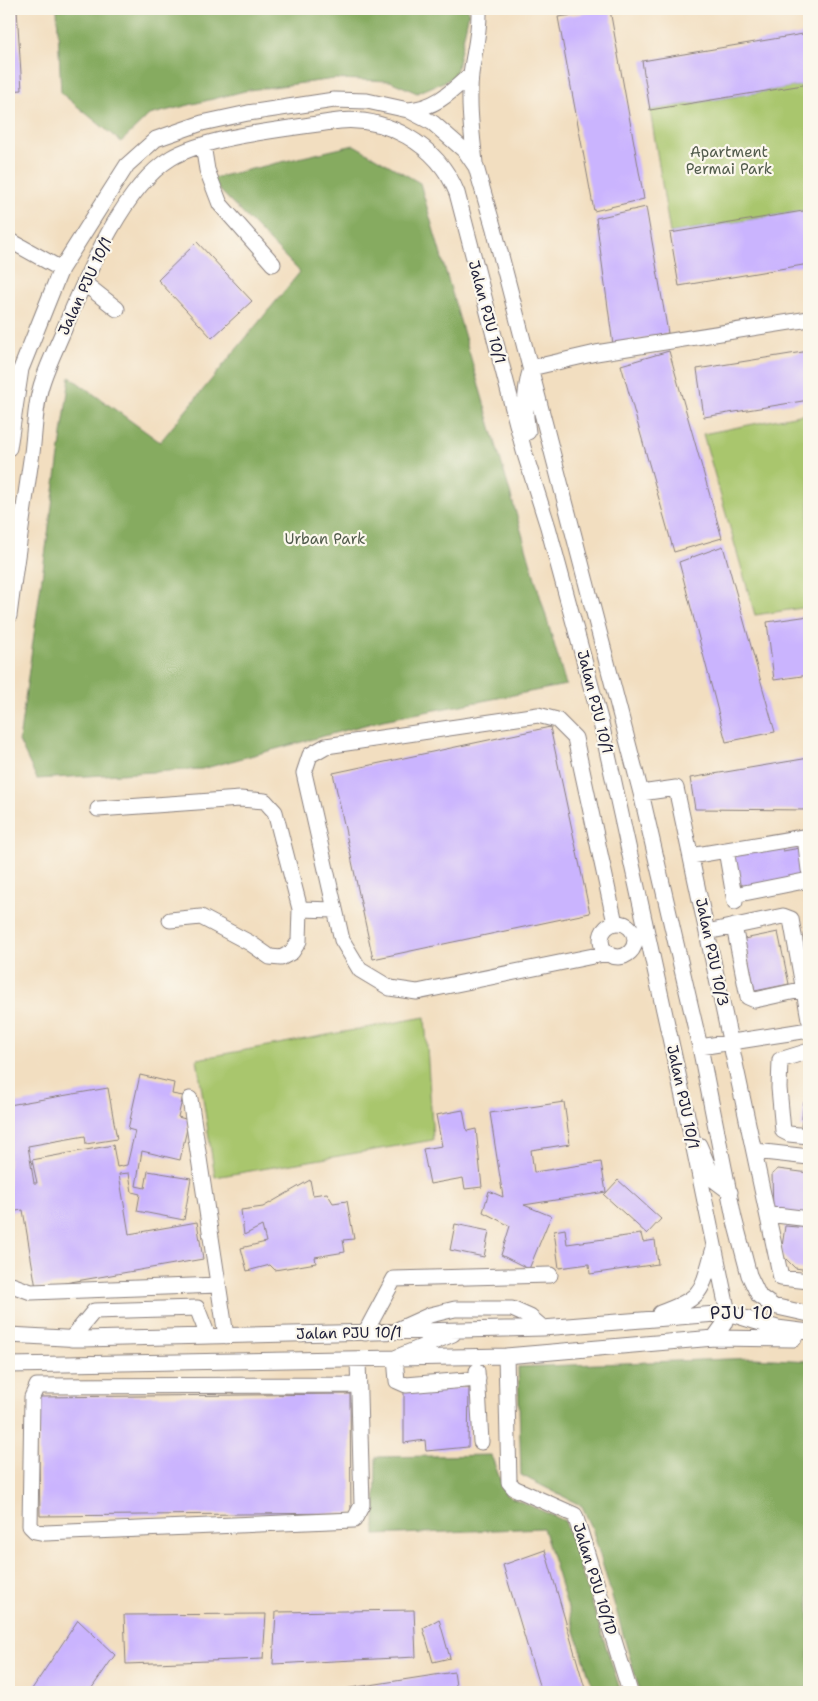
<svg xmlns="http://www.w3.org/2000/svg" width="818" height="1701" font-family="'Shantell Sans',sans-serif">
<rect width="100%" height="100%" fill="#fbf7ec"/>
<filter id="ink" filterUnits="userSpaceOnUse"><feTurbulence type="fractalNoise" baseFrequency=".02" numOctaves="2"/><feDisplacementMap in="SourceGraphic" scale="10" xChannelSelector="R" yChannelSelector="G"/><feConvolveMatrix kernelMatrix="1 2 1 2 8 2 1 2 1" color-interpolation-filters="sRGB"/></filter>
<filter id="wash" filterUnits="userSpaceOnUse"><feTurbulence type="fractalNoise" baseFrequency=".0096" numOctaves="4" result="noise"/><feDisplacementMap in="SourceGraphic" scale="20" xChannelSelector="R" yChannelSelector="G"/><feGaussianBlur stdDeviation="1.12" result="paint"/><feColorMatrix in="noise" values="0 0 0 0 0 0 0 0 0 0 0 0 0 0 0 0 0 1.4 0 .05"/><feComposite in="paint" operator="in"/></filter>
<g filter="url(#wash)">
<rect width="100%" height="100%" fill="#f2dec0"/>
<path fill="#a9c66d" stroke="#667454" d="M809,84V210L670,233L650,110Z
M809,413V607L755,615L703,434Z
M425,1017L433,1140L215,1177L197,1059Z"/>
<path fill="#86ab60" stroke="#54664e" d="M57,9H468L469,12L455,77L417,93L390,81L335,79L249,90L149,115L121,142L61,93Z
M354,145L420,183L566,685L383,720L202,769L37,779L19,741L70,377L160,442L300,272L209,179Z
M754,1358L809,1361V1686L796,1692H640L592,1528L582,1506L521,1475L518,1367Z
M491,1455L506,1495L565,1521L621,1692H594L543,1528L375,1535L376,1457Z"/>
<g id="blocks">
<path fill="#cab4fe" d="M9,9H17L22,90L9,91Z
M610,10L644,199L594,211L558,17Z
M809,33V84L650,110L642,61Z
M646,207L668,333L613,345L596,218Z
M809,210V264L679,286L670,233Z
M197,242L252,301L212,338L158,280Z
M669,351L722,538L674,552L621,365Z
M809,351V400L704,417L697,369Z
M723,546L775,732L726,742L679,562Z
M809,616V675L774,680L767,622Z
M550,727L590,913L373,959L333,773Z
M809,758V810L695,809L690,778Z
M782,844L783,851L800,848L805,879L743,890L742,884L736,885L733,859L738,852Z
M778,932L789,984L755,991L744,939Z
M140,1075L174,1083L172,1094L183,1096L178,1117L189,1120L180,1160L142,1151L136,1186L145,1188L148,1171L191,1178L184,1220L137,1211L140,1194L132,1192L129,1173L119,1174L129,1234L197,1222L203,1259L36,1288L23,1210L9,1212V1105L108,1088L117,1139L86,1144L85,1136L28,1146L34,1183H37L32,1160L113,1145L117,1167L127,1165L135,1131L128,1129Z
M564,1102L570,1144L531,1150L534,1172L601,1162L606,1192L524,1205L551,1216L529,1269L501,1255L510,1226L483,1212L489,1191L503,1197L490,1113Z
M804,1102L809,1103V1128L801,1127Z
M463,1110L467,1131L476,1129L482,1187L465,1189L463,1178L430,1184L423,1149L442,1146L436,1115Z
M778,1169L809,1173V1216L773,1211L772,1174Z
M310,1180L313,1195L327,1193L333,1203L347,1201L354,1239L343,1240L345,1252L315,1257L316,1263L275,1270L270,1265L247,1271L241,1248L266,1242L262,1226L244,1235L241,1210L263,1207Z
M618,1180L661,1219L647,1234L604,1195Z
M455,1224L489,1231L484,1257L450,1250Z
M785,1226L809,1228V1270L795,1268L781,1254Z
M565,1229L567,1244L641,1234L643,1242L655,1240L658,1264L590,1274L589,1264L559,1268L554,1231Z
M469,1387L468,1447L426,1451L425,1440L404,1443V1392Z
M350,1394L351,1513L40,1516L38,1397Z
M545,1550L586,1692H541L503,1565Z
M414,1610L416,1657L273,1664L276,1612Z
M266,1614L263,1659L126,1664L124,1615Z
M439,1619L450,1658L433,1662L423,1628Z
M78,1620L115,1655L89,1692H30Z
M454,1672L457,1692H331V1691Z"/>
</g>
</g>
<g filter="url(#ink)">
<use href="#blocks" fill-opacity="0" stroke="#8a807e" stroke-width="1"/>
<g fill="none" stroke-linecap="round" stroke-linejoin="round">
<g stroke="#8a807e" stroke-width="17">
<path id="minor" d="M408,110C436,108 451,92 471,74
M203,145L207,170L220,204L273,264
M475,163C472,133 468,105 471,74C474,52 480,32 479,9
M9,240L61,269
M84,283L117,309
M528,432C524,410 524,390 531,368L596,353L809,319
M9,448L21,369L61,269L127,165L156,139L202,123L248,113L334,100L367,101L408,110L433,123L465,151L476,167L494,229L641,793L700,1047L734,1218L749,1275L759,1296L773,1306L809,1314
M9,526L14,551
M9,616C16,561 24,507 32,453C35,429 35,402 43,380C49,362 58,344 65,327C87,275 122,188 171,158C208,136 287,129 331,122C384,113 438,145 457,193L524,451L548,527L601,723L690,1129L728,1313L724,1324L714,1338
M641,793L676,788L781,1278L809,1281
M98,809L240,799L265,801L275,812L300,909L335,910
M805,837L809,870
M726,850L735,902
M691,856L809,836
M734,895L809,880
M170,920L201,917L250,943L270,957L281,958L292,952L299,941L300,909
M601 940a17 17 0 1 1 34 0a17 17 0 1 1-34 0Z
M734,926L748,997L755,1000L805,989
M707,932L783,916L791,919L809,1019
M608,953L417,992L390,988L360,970L342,940L304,773L310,755L326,746L538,715L557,720L575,738L615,923
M700,1047L809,1030
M809,1051L780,1060L779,1088L783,1131L789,1134L809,1136
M190,1099L226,1336
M699,1145L714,1180L730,1192
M755,1151L809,1157
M768,1214L809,1219
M9,1284L31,1292L218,1285
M660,1313C705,1297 701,1291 714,1248
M399,1329L430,1315L455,1309H512L530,1317L543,1328
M365,1333L394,1279L550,1275
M453,1334L395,1358L397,1381L406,1385L478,1379
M9,1335L82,1339L461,1330L543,1328L728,1313L777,1328L809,1332
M71,1339L94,1311L197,1308L208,1336
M506,1356L509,1482L514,1488L575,1515L630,1692
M358,1359L362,1505L354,1520L45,1533L35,1531L30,1526L32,1397L37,1386L358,1385
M9,1365L506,1356L714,1338L794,1339
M477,1371L481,1442"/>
</g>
<use href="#minor" stroke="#fff" stroke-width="15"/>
</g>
</g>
<g text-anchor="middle" stroke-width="4.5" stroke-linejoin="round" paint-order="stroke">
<g font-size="15" fill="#515b4c" stroke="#fbf7ec">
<text x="729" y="157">Apartment<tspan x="729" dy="17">Permai Park</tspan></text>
<text x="325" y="544">Urban Park</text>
</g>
<g font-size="15" fill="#22223b" stroke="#fbf7ec">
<text transform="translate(85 286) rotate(-65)" y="5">Jalan PJU 10/1</text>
<text transform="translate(487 312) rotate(75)" y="5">Jalan PJU 10/1</text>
<text transform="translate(595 702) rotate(76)" y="5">Jalan PJU 10/1</text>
<text transform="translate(712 952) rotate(78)" y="5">Jalan PJU 10/3</text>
<text transform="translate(683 1097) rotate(78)" y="5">Jalan PJU 10/1</text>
<text transform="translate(349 1333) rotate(-1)" y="5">Jalan PJU 10/1</text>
<text transform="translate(595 1579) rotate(73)" y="5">Jalan PJU 10/1D</text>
</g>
<g font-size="18" letter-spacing="1" fill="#22223b" stroke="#fbf7ec">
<text x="742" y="1319">PJU 10</text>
</g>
</g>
<rect width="818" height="1701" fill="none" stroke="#fbf7ec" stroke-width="30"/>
</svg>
